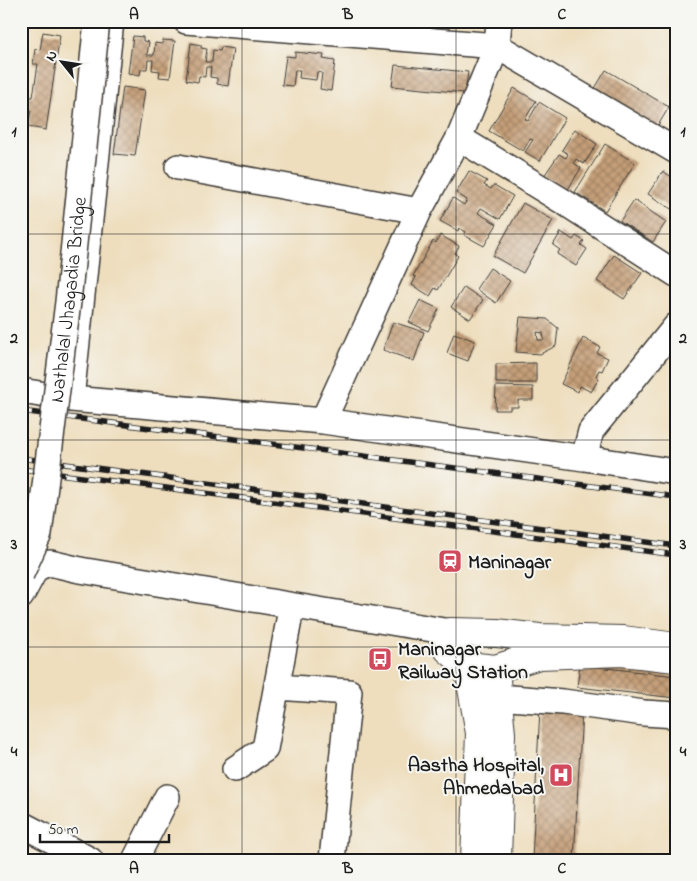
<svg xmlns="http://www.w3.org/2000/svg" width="697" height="881" font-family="'Indie Flower',sans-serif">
<defs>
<pattern id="building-cross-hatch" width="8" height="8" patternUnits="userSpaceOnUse" patternTransform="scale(1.25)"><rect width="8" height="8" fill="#c59f79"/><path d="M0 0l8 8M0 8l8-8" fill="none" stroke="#9f8162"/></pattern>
</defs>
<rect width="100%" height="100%" fill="#f6f6f2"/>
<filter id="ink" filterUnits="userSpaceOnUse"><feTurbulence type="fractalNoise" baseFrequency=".02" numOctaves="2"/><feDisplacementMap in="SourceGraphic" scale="10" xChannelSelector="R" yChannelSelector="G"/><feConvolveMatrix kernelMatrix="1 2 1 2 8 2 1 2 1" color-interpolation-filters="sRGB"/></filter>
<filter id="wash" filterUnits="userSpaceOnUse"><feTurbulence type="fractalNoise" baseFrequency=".0096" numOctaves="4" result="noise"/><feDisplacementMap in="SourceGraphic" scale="20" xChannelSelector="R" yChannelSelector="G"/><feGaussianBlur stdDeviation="1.12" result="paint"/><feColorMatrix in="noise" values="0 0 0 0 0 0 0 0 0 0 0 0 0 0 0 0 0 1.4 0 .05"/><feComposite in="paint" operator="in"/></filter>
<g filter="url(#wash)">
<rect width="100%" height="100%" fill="#eedebe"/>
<g id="blocks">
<path fill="url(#building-cross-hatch)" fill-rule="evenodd" d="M43,32L60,35L46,130L28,127L31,111L26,110L29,97H33L38,64H33L35,49L40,50Z
M133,36L143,37V41L149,42L147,55H154L155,43L162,44L163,40L175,41L170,78L159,77L160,71L152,70L153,60H148L147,69H141L140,75L128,73Z
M191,43L201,45V48L207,49L205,62H212L213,50L220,51L221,47L233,49L228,86L217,84V78L210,77L211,67H206L205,77L199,76L198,82L186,80Z
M295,52L324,55L323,59L335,61L331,91L320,89L322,73L317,72L316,80L299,78L300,70H295L293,86L282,85L286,56L295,57Z
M395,65L468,72L465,93L392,86Z
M606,70L669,107L657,127L594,90Z
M123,87L145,90L135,156L114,154Z
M514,88L536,101L525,119L528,121L539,102L565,118L540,161L525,152L533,140L530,139L523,151L489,131Z
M575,129L597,144L584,164L576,159L574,163L581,168L567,191L544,176L559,154L566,158L568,154L562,150Z
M605,144L635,163L605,211L575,192Z
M469,171L487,181L484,185L491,189L494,185L513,196L500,219L481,208L478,213L497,224L484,246L464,235L466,232L459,228L458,231L440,221L453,198L464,205L467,200L456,193Z
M663,171L676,180V212L648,194Z
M634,200L666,222L653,242L620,221Z
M523,203L553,220L523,273L493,256Z
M561,232L573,240L576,236L584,241L581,245L587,249L576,266L557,254L560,250L553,245Z
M440,235L459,246L455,254L458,256L438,290L435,288L430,296L412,285L416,277L413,276L433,241L436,243Z
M614,255L642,273L624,299L597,281Z
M490,268L510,281L496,303L476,289Z
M464,287L483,300L470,319L451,307Z
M420,300L439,309L428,331L409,322Z
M520,317L547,319L558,328L556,346L540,354L516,352ZM537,332L543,333L544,340H538Z
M393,322L424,332L414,361L383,350Z
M454,333L475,341L468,361L447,353Z
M583,338L600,347L597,353L608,358L602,371L599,370L596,376L599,378L591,392L580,386L578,392L561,384Z
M536,363V383H496V364Z
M496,386L533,387V400H518V407H510V410H495Z
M580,665L676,676V698L577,687Z
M540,709L582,711L574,860H532Z"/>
</g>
</g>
<g filter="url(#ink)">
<use href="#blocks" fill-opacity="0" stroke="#3c3934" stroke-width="1"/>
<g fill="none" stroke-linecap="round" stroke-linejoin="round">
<g stroke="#3c3934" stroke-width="28">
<path id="minor" d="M111,21L71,399L323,421
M186,21L497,46L459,138L419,211L323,421L584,458
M499,21L497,46L676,151
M459,138L564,202L676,274
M178,167L419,211
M676,326L591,431L584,458L676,472
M21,391L71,399
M21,596L36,568L50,563L80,570L450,632
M277,687L349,692L332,860
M491,715V703L497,697L563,702L644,713L676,715
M235,769L265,749L289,620
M21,824L90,860
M135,860L167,797"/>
</g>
<g stroke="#3c3934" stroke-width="30">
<path id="major" d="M676,647L623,640L539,638L497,633L450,632L448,649L468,666L495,669L539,655L622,652L676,658
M468,666L480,733L475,860
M495,669L501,734L497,860"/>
</g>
<use href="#minor" stroke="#fff" stroke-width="25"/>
<use href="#major" stroke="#fff" stroke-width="28"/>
<g stroke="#1c1c1c" stroke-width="5.5">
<path id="rail" d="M21,411L676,497
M21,458L676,546
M21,469L676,555"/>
</g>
<use href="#rail" stroke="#f6f6f2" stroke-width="4" stroke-dasharray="11" stroke-linecap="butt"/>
<g stroke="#3c3934" stroke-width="28" stroke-linecap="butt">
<g id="minor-bridge">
<path id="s1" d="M21,574L39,534L68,302L97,21"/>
</g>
</g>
<use href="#minor-bridge" stroke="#fff" stroke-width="25"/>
</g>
</g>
<path fill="none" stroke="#1c1c1c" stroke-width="1" stroke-opacity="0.55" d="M242,21V860M456,21V860M21,234H676M21,440H676M21,647H676"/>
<defs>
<g id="station-square" transform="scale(1.25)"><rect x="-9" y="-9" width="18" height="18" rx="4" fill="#d1495b" stroke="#f6f6f2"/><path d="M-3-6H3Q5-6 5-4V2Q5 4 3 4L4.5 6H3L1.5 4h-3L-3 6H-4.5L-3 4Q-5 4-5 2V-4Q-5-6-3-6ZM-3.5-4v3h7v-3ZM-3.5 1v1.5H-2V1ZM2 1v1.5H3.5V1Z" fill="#fff"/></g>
<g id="bus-square" transform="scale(1.25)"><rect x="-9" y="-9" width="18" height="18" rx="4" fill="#d1495b" stroke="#f6f6f2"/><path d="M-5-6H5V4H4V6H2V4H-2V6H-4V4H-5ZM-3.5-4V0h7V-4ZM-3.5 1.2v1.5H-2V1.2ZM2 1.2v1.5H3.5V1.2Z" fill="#fff"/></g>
<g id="hospital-square" transform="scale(1.25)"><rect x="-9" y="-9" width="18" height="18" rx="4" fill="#d1495b" stroke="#f6f6f2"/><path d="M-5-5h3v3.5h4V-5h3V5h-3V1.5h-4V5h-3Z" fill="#fff"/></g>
</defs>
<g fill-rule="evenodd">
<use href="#station-square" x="450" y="561"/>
<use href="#bus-square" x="380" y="659"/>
<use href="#hospital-square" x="561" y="775"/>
</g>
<g text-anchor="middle" stroke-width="4" stroke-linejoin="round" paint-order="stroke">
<g font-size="20" fill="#1c1c1c" stroke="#f6f6f2">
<text dy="7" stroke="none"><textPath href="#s1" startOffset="280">Nathalal Jhagadia Bridge</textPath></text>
</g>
<g font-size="20" font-weight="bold" fill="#1c1c1c" stroke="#f6f6f2" text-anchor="start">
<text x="468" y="568">Maninagar</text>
<text x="398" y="655">Maninagar<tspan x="398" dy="23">Railway Station</tspan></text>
<text x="544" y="771" text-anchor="end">Aastha Hospital,<tspan x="544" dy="23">Ahmedabad</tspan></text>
</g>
</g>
<rect width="697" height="881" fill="none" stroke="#f6f6f2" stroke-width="55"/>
<g transform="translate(62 62) rotate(300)" stroke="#f6f6f2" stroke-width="4" paint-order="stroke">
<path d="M0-4L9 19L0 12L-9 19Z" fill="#1c1c1c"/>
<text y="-8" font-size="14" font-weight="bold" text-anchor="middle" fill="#1c1c1c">N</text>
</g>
<path d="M40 834v8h129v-8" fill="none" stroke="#1c1c1c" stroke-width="2.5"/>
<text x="48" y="834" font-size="15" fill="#1c1c1c" stroke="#f6f6f2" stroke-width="4" paint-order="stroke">50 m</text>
<rect x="28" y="28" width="642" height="826" fill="none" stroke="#1c1c1c" stroke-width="2"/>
<g font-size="16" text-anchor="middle" font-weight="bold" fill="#1c1c1c">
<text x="134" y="19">A</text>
<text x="348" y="19">B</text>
<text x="562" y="19">C</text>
<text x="14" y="136">1</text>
<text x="683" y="136">1</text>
<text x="14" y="343">2</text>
<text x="683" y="343">2</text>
<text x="14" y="549">3</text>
<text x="683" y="549">3</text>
<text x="14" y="756">4</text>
<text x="683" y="756">4</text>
<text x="134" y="873">A</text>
<text x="348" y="873">B</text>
<text x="562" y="873">C</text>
</g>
</svg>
